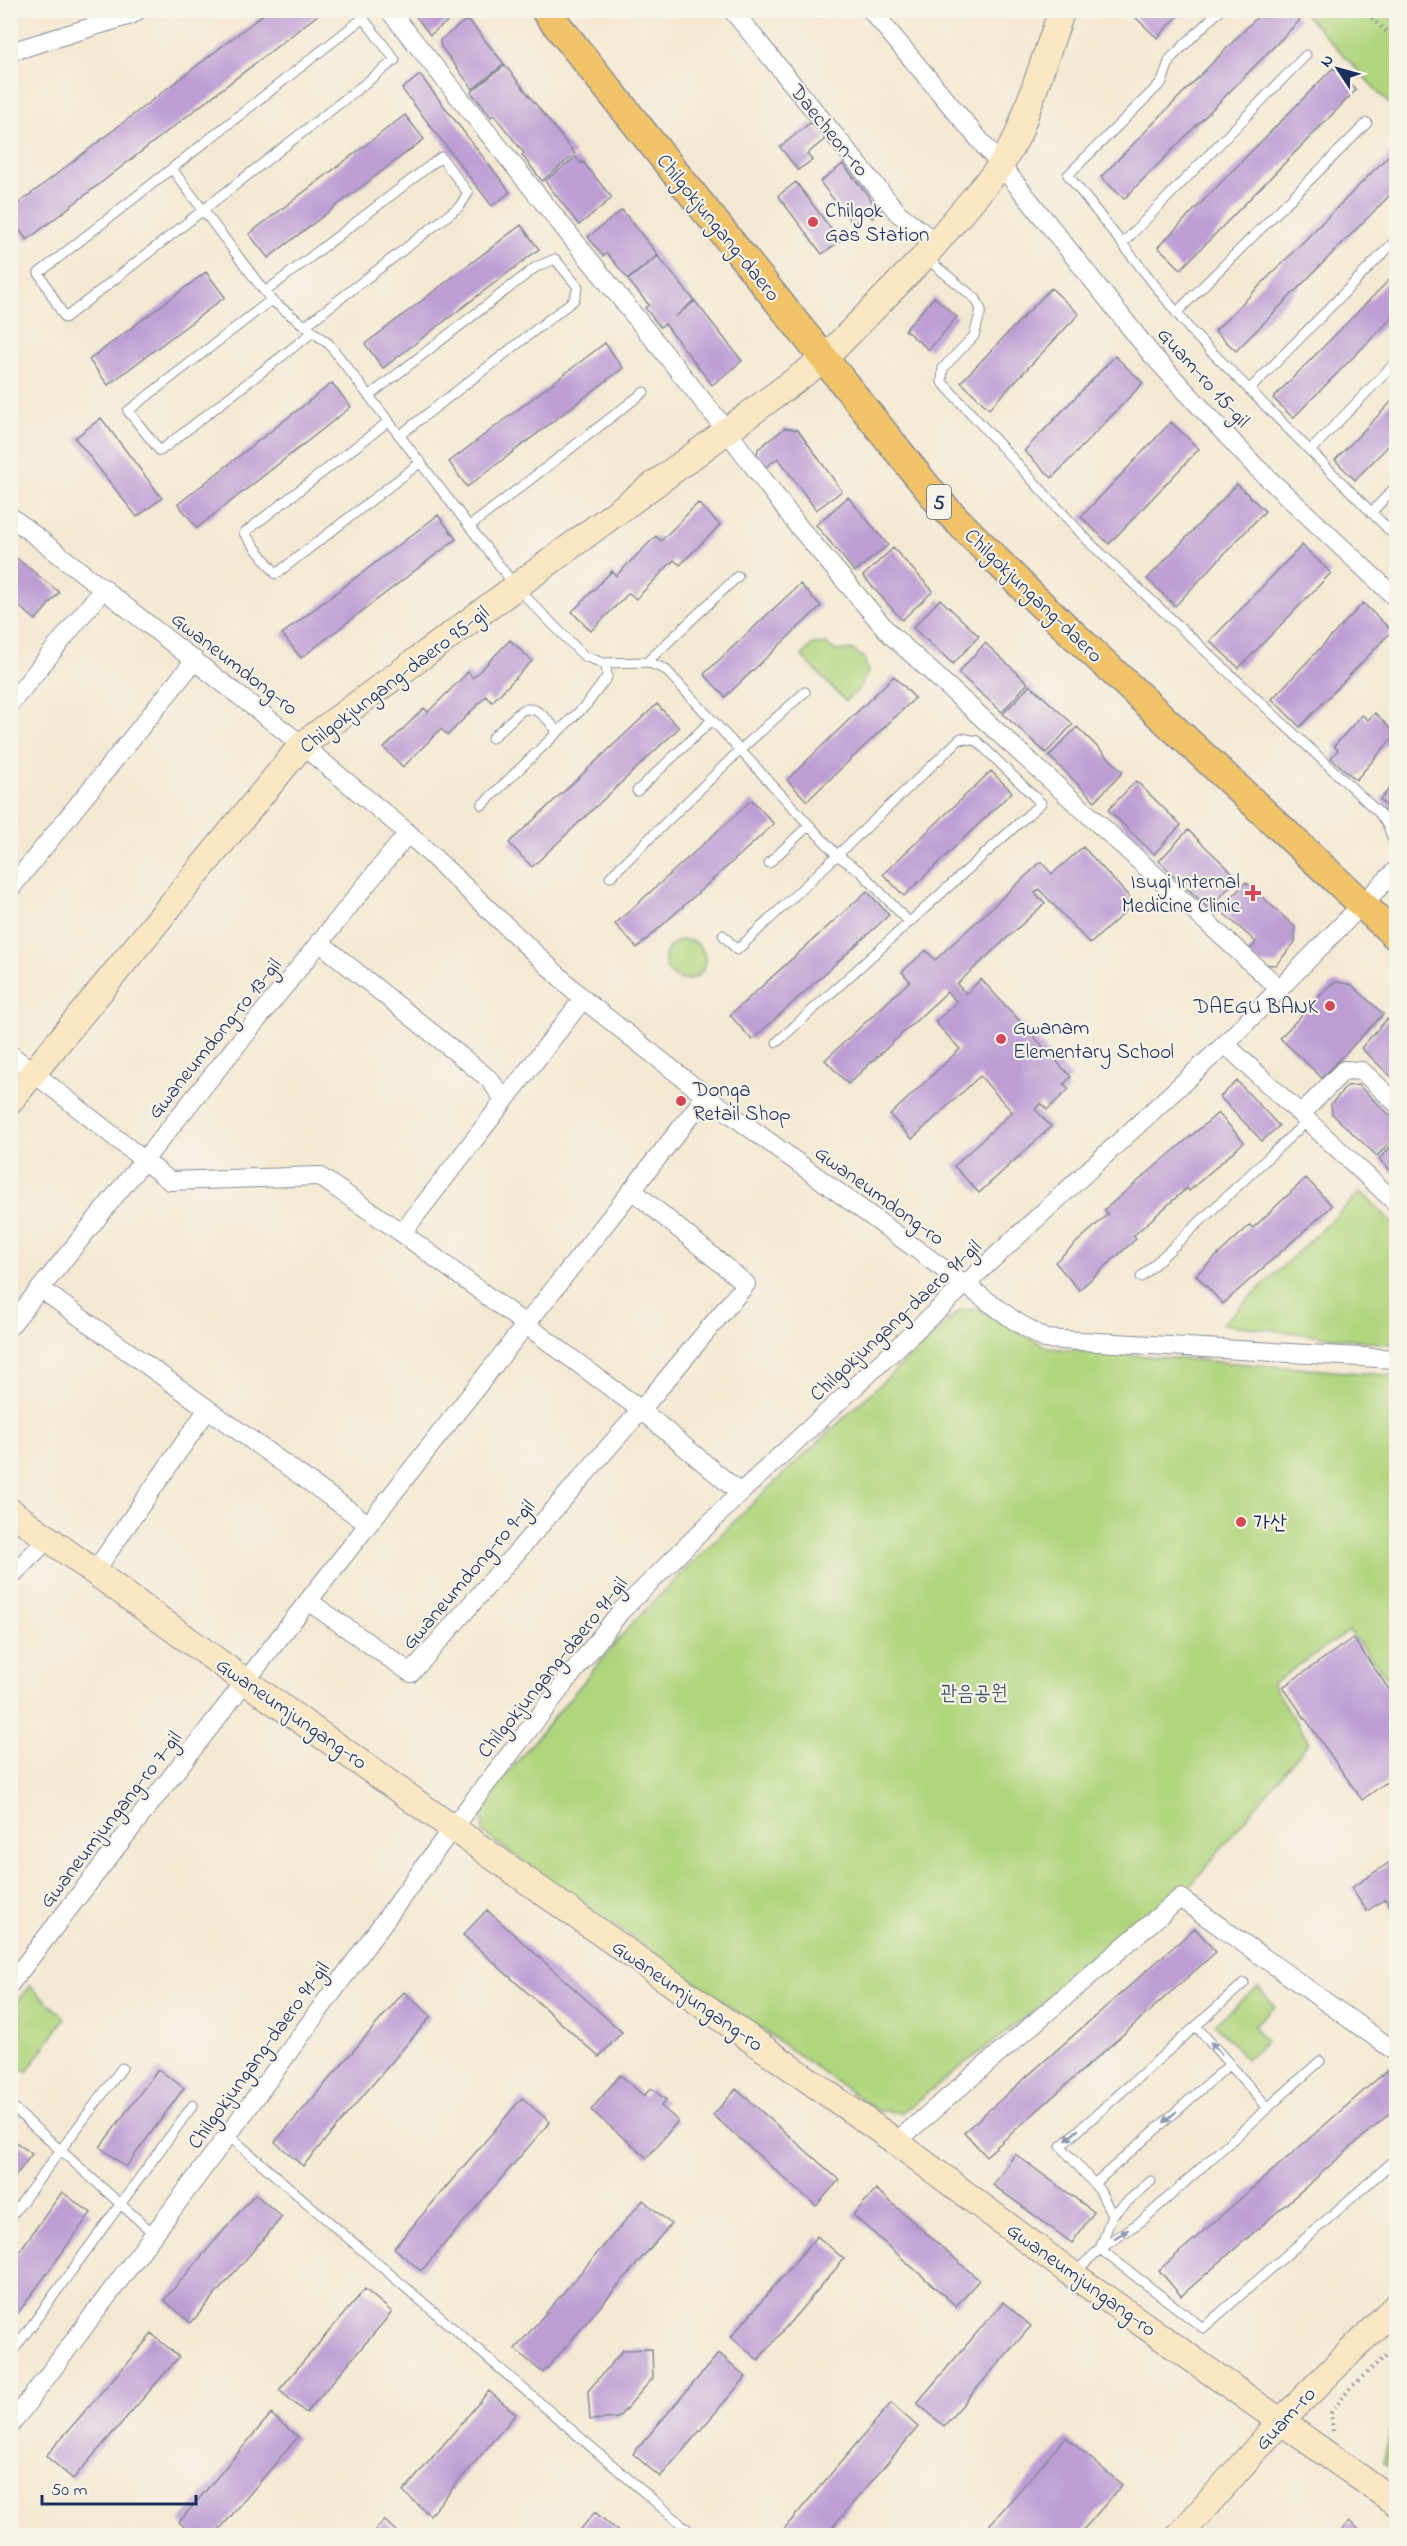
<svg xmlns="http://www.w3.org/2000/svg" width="1407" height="2546" font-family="'Indie Flower','Poor Story',sans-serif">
<rect width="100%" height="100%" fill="#f7f3e8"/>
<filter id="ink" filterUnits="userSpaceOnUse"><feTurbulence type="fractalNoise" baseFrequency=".0167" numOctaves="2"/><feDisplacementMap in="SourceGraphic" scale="12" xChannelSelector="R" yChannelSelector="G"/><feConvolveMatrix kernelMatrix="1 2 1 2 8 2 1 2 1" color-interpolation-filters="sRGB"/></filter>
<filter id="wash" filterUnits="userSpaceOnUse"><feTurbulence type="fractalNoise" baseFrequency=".008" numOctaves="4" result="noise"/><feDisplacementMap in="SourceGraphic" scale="24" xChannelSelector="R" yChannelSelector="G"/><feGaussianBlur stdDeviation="1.35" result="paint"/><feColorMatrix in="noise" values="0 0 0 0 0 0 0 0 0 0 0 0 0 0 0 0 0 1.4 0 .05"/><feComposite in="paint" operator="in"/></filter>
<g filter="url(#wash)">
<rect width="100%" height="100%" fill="#f4e8d2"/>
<path fill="#b1d57e" stroke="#66826e" stroke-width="1.5" d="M1302,11H1396V111Z
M812,644H826L836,651L853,650L864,658L868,672L858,690L845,701L802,656Z
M665 960a20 20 0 1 1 40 0a20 20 0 1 1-40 0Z
M1361,1192L1396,1226V1345L1222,1324Z
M978,1309L1048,1348L1396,1376V1688L1349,1631L1272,1684L1309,1742L1180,1898L901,2113L875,2109L483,1833L481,1805L634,1621L758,1498L960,1310Z
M30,1986L65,2018L27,2072L11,2061V2010Z
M1258,1987L1275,2007L1253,2026L1266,2042L1246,2059L1215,2024Z
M1396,2409V2473L1383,2463Z"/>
<g id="blocks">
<path fill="#bc9dd4" d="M269,10H324L27,240L10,218V210Z
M411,10H462L430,35Z
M1140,10H1184L1157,38L1134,16Z
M1264,10H1289L1300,20L1124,199L1101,177Z
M465,21L471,23L504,64L473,89L441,47L440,40Z
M505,65L575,154L542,181L522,155L524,153L494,115L491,117L471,92Z
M1333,68L1356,90L1181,269L1158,247Z
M420,75L510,192L492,206L402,89Z
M405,115L424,139L268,258L249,234Z
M811,122L825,139L807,154L812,160L798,170L780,147Z
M1396,148V189L1236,351L1215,331Z
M576,157L581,163L583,162L612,198L579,225L545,181Z
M843,164L880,211L872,218L867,213L853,224L820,182Z
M796,182L840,241L822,254L778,196Z
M622,210L658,255L628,279L607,253L603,256L588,237Z
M521,225L539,249L383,368L365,344Z
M658,256L694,300L675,317L695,301L742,361L712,385L665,324L660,327L645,308L649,305L628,280Z
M206,272L225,297L108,385L89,360Z
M1396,273V314L1293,418L1273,398Z
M1051,288L1079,314L989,409L961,382Z
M934,297L957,317L929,350L905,330Z
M605,343L623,368L467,487L449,462Z
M1115,356L1143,383L1052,478L1024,451Z
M332,383L351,407L197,528L178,504Z
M1396,397V438L1355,480L1335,460Z
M101,418L162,498L137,517L75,438Z
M1171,422L1199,449L1109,544L1081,517Z
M785,428L798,430L842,491L816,510L778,458L762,470L756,460L758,449Z
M1237,484L1265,511L1175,606L1147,579Z
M848,497L888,545L855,572L816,525Z
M698,503L720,525L680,565L674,560L636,599L629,593L591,631L572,612L612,571L616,576L656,536L661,541Z
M438,515L456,539L301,658L282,634Z
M1302,545L1331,573L1239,668L1210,641Z
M893,548L933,591L902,620L863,576Z
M10,553L59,592L36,620L10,599Z
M800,584L821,606L725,697L704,674Z
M940,599L979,636L953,664L913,628Z
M1363,603L1392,631L1300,727L1272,699Z
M510,640L532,661L492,702L486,696L448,735L441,729L403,767L384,748L424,708L428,712L468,672L473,678Z
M985,643L1028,683L1002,712L958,673Z
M894,676L915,698L807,801L787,780Z
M1030,685L1073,724L1046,753L1003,714Z
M657,704L679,728L532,867L509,843Z
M1375,713L1396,734L1356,780L1331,758L1338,750L1334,746L1362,715L1368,720Z
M1077,727L1123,772L1095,801L1049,756Z
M991,771L1012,792L904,896L883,874Z
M1136,781L1181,825L1154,854L1108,810Z
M1396,781V815L1380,800Z
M752,800L774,824L637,948L615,924Z
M1188,830L1238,878L1209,909L1159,861Z
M1083,847L1135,903L1090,944L1039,889L1035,893L1045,903L957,984L966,994L981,979L1071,1077L1064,1084L1069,1089L1047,1110L1041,1103L1035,1109L1051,1127L979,1193L954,1166L1012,1112L980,1076L912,1139L890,1115L960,1049L935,1022L957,1002L947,992L848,1084L825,1060L910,981L902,972L926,950L935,960L1041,862L1052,874Z
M1246,882L1295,927V942L1276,965L1259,964L1247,953L1256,942L1220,910Z
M867,891L889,915L752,1040L730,1015Z
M1337,982L1352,985L1383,1014L1322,1078L1280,1038L1330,985Z
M1387,1019L1396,1028V1081L1361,1048Z
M1237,1081L1279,1126L1262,1141L1220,1097Z
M1358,1085L1396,1121V1136L1377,1156L1332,1114L1331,1104L1347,1086Z
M1218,1113L1244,1142L1189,1191L1187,1188L1133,1236L1136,1239L1079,1290L1055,1262L1108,1214L1104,1210Z
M1396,1141V1176L1379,1159Z
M1306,1178L1332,1206L1223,1304L1196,1275L1250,1225L1253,1228Z
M1353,1638L1396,1699V1775L1362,1800L1283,1687Z
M1393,1860L1396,1865V1906L1392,1909L1385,1899L1367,1911L1351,1888Z
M487,1910L622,2032L599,2057L463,1935Z
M1195,1928L1216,1952L986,2156L964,2132Z
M404,1992L431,2016L303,2166L275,2142Z
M1392,2066L1396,2071V2108L1181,2296L1159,2270Z
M158,2069L184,2088L126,2167L100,2147Z
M620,2075L644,2096L651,2088L666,2100L661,2106L678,2121L647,2158L591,2110Z
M736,2089L839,2180L816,2206L713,2115Z
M522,2098L550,2122L421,2271L394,2248Z
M10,2138L32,2154L10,2183Z
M1015,2154L1094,2212L1072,2243L993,2185Z
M876,2189L979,2280L956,2306L853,2215Z
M62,2192L91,2213L10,2324V2264Z
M255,2194L282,2217L191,2323L164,2300Z
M643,2200L671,2224L543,2373L515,2349Z
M817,2236L844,2259L758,2360L731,2337Z
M365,2289L392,2312L306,2413L279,2390Z
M1003,2302L1031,2326L944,2426L917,2403Z
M152,2334L179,2357L73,2479L46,2456Z
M652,2349L653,2378L618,2418L590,2420L588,2391L623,2350Z
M719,2353L746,2377L660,2477L633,2454Z
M489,2391L516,2414L430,2515L403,2492Z
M891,2403L918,2427L825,2536H778Z
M271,2414L298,2437L214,2536H194L179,2522Z
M1066,2437L1122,2485L1078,2536H980Z
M595,2512L623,2536H575Z
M384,2520L401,2536H370Z
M1349,2521L1367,2536H1337Z"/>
</g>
</g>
<g filter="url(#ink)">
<use href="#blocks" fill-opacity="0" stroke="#888c98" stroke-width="1.5"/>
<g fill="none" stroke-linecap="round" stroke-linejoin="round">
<g stroke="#888c98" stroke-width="11">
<path id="lane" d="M357,10L395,60L65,318L39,273L363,18
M1220,10L1170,59L1162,82L1068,175L1191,331L1396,537
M172,169L271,300L329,344L516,587L584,656L603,663L647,662L665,669L837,855L861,872L909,922
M1122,244L1306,55
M926,258L976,299L981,310L974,336L943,368L942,382L1091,544L1379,813L1388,826L1396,848
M265,292L441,157L468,193L460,206L305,326
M271,300L128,411L160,451L313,332
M1176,313L1367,123
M1249,390L1396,240
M369,396L536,267L555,259L578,287L574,300L400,435
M389,421L244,533L276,574L421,462
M1310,451L1396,362
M1371,513L1396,486
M470,526L644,392
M647,662L738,576
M492,738L522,710C539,705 548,721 558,732
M637,791L712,720
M482,805L587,704L607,677L606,663
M769,863L809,825
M610,877L740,750L805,692
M723,935L737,950L961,738L977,741L1041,803L777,1042
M1141,1277L1308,1120
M1196,2026L1244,1983
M10,2105L154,2234
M228,2135L695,2536
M1094,2184L1230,2064
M1112,2215L1100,2191L1061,2146L1196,2026L1268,2108
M10,2218L122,2068
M1100,2249L1203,2328L1396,2159
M1100,2249L1112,2215L1151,2181
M1074,2273L1100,2249L1143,2220L1320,2061
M10,2355L193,2105"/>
</g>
<g stroke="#888c98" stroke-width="20">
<path id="street" d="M389,10L727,431L798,526L890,634L1280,989
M732,10L898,213L936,243
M871,10L1022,191L1152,355L1255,466L1396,598
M10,52L131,15L138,10
M10,516L302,745L408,833L583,999L706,1096L1015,1321L1045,1339L1396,1359
M10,704L104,588
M10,889L195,660
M319,942L489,1079L504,1099
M1225,1044L1396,1203
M10,1054L170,1181L319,1176L402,1233L641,1410L740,1493
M1301,1114L1344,1070L1362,1071L1396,1103
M402,1233L583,999
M41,1289L368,1524
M10,1326L408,833
M95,1571L208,1409
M10,1577L49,1538
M308,1601L411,1673L641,1410L746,1284L632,1190
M10,1984L308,1601L706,1096
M896,2142L1180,1898L1396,2052
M10,2426L228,2135L453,1827L620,1612L740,1493L1225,1044L1396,870"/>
</g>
<g stroke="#888c98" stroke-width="28">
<path id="secondary" d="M10,1101L302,745L824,359L924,257L1000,167L1018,135L1062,10
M10,1511L245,1681L896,2142L1072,2274L1396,2503
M1179,2536L1281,2421L1396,2306"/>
</g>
<g stroke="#888c98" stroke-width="31">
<path id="primary" d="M545,10L939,502L1029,593L1396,936"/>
</g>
<path stroke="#888c98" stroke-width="4" stroke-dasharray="1.5 4.5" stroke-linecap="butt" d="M1363,10L1388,33L1396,38
M1333,2431L1331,2413L1350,2388L1396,2347"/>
<use href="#lane" stroke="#fff" stroke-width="9"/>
<use href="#street" stroke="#fff" stroke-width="18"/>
<use href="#secondary" stroke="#f9e7c3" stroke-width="26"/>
<use href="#primary" stroke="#f1c369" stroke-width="28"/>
</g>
<defs><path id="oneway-solid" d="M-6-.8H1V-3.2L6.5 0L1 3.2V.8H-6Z" transform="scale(1.5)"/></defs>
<g fill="#8d97ae">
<use href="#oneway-solid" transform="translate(1216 2048) rotate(-131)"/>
<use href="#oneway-solid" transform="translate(1170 2117) rotate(139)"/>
<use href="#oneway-solid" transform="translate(1072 2135) rotate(139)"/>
<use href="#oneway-solid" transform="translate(1121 2234) rotate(-33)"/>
</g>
</g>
<g fill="#d1495b" stroke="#f7f3e8" stroke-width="2">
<circle cx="813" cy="222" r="6"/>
<path d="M1250 884h6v6h6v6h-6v6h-6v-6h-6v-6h6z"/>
<circle cx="1330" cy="1006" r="6"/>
<circle cx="1001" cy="1039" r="6"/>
<circle cx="681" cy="1101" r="6"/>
<circle cx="1241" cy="1522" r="6"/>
</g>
<g text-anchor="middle" stroke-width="4.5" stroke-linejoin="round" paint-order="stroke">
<rect fill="#f7f3e8" stroke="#5d6a87" stroke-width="1.5" x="927" y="485" width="24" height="34" rx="4.5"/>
<g font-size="20" font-weight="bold" fill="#1b2f5e">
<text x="939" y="509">5</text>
</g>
<g font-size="21" fill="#1b2f5e" stroke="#f7f3e8">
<text transform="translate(830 130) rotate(51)" y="7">Daecheon-ro</text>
<text transform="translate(719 227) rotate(51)" y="7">Chilgokjungang-daero</text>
<text transform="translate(1204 377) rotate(48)" y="7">Guam-ro 15-gil</text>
<text transform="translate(1034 595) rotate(44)" y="7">Chilgokjungang-daero</text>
<text transform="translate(235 663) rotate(38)" y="7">Gwaneumdong-ro</text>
<text transform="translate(394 679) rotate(-37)" y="7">Chilgokjungang-daero 95-gil</text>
<text transform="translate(214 1038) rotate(-51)" y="7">Gwaneumdong-ro 13-gil</text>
<text transform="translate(880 1195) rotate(36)" y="7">Gwaneumdong-ro</text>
<text transform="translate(895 1320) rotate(-43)" y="7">Chilgokjungang-daero 91-gil</text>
<text transform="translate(468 1574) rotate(-49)" y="7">Gwaneumdong-ro 9-gil</text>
<text transform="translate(552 1667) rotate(-51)" y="7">Chilgokjungang-daero 91-gil</text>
<text transform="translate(292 1713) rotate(35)" y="7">Gwaneumjungang-ro</text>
<text transform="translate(110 1819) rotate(-52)" y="7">Gwaneumjungang-ro 7-gil</text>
<text transform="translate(688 1995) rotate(35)" y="7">Gwaneumjungang-ro</text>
<text transform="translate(258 2055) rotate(-54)" y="7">Chilgokjungang-daero 91-gil</text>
<text transform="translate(1082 2279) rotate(36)" y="7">Gwaneumjungang-ro</text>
<text transform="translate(1285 2418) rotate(-47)" y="7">Guam-ro</text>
</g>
<g font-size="21" fill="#1b2f5e" stroke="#f7f3e8" text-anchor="start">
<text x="825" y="217">Chilgok<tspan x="825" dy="24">Gas Station</tspan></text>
<text x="1240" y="888" text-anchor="end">Isugi Internal<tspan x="1240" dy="24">Medicine Clinic</tspan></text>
<text x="1318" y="1013" text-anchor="end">DAEGU BANK</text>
<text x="1013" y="1034">Gwanam<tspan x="1013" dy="24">Elementary School</tspan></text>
<text x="693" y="1096">Donga<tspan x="693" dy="24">Retail Shop</tspan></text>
<text x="1253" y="1529">가산</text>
</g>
<g font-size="21" fill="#405866" stroke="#f7f3e8">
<text x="974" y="1699">관음공원</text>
</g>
</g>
<rect width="1407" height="2546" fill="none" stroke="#f7f3e8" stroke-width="36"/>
<g transform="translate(1338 69) rotate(306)" stroke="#f7f3e8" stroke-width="4.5" paint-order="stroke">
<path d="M0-4.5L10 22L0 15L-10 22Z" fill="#1b2f5e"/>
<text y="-9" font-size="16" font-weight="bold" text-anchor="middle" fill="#1b2f5e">N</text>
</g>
<path d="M42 2495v9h154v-9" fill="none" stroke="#1b2f5e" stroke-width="3"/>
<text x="51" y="2495" font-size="18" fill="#1b2f5e" stroke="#f7f3e8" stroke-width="4.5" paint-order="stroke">50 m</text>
</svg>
